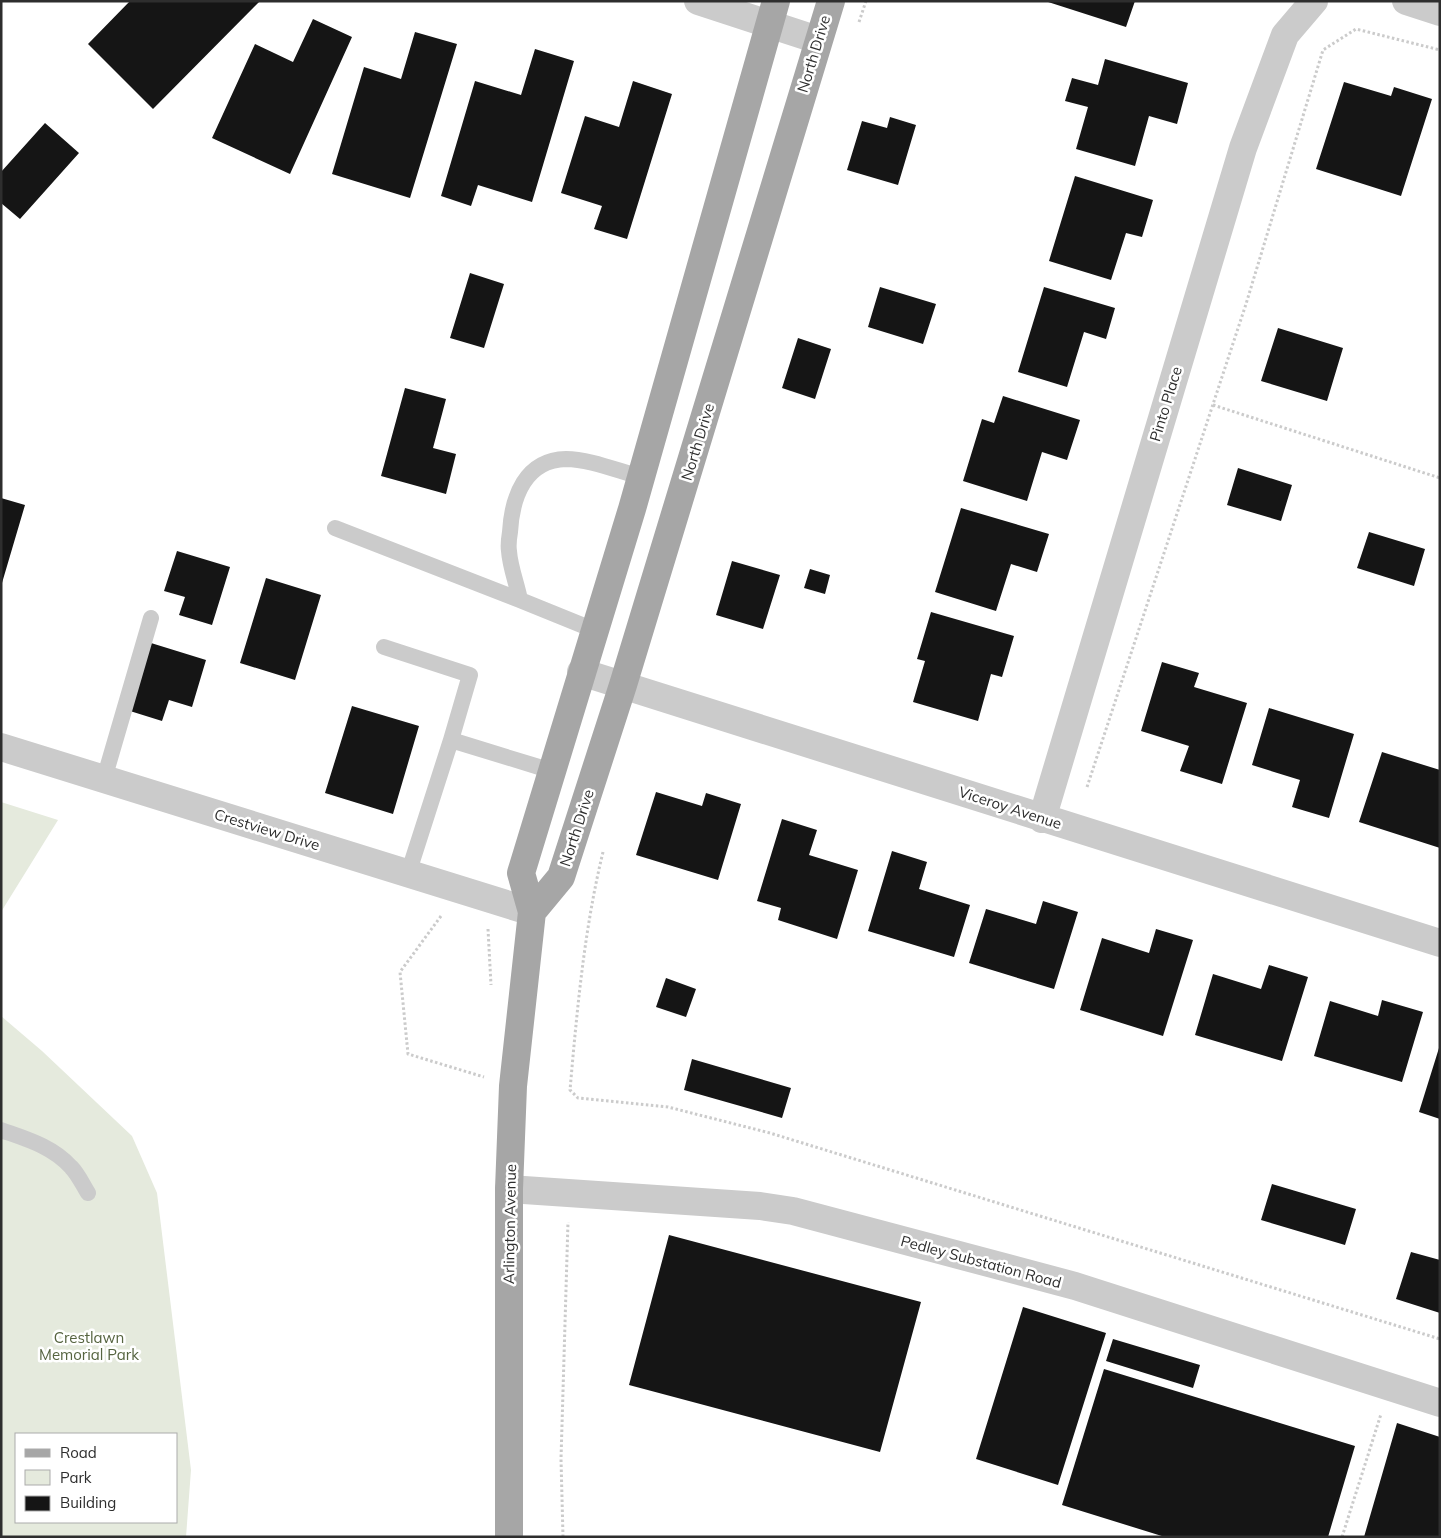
<svg xmlns="http://www.w3.org/2000/svg" width="1441" height="1538" font-family="Mulish,sans-serif">
<rect width="100%" height="100%" fill="#fff"/>
<path fill="#e5eadd" fill-rule="evenodd" d="M1,802L58,820L1,912Z
M1,1016L42,1051L132,1136L157,1193L191,1470L186,1537H1ZM16,1434H176V1522H16Z"/>
<path fill="#151515" d="M130,1H260L153,109L88,44Z
M1045,1H1135L1126,27Z
M313,19L352,37L290,174L212,138L255,44L293,62Z
M415,32L457,44L410,198L332,174L364,67L401,79Z
M535,49L574,61L532,202L478,185L471,206L441,196L475,81L521,95Z
M1105,59L1188,83L1177,124L1149,116L1135,166L1076,149L1088,107L1065,101L1072,78L1098,85Z
M633,81L672,94L627,239L594,229L602,206L561,193L585,116L619,127Z
M1344,82L1391,96L1394,87L1432,99L1401,196L1316,169Z
M890,117L916,125L898,185L847,170L862,121L887,128Z
M45,123L79,153L20,219L1,203V172Z
M1075,176L1153,200L1142,237L1126,233L1111,280L1049,261Z
M470,273L504,284L484,348L450,338Z
M880,287L936,304L923,344L868,327Z
M1044,287L1115,308L1106,339L1084,332L1067,387L1018,372Z
M1278,328L1343,348L1327,401L1261,381Z
M798,338L831,349L815,399L782,388Z
M405,388L446,399L433,448L456,454L446,494L381,476Z
M1003,396L1080,420L1067,460L1042,452L1027,501L963,481L982,419L994,423Z
M1238,468L1292,485L1281,521L1227,505Z
M1,498L25,505L2,583H1Z
M961,508L1049,534L1037,572L1011,564L996,611L935,592Z
M1369,532L1425,549L1414,586L1357,568Z
M177,551L230,567L212,625L179,615L185,597L164,591Z
M732,561L780,575L763,629L716,615Z
M810,569L830,575L825,594L804,588Z
M266,578L321,595L295,680L240,663Z
M931,612L1014,636L1002,677L991,674L978,721L913,702L925,661L917,659Z
M151,643L206,660L192,707L169,700L162,721L130,711Z
M1162,662L1199,673L1194,687L1247,703L1222,784L1180,771L1189,746L1141,731Z
M352,706L419,726L393,814L325,793Z
M1269,708L1354,734L1329,818L1292,807L1300,780L1252,765Z
M1382,752L1440,770V848L1359,822Z
M656,792L702,806L706,793L741,804L718,880L636,855Z
M782,819L817,830L809,855L858,870L837,939L778,920L781,908L757,901Z
M892,851L927,862L919,889L970,905L954,957L868,931Z
M1043,901L1078,912L1054,989L969,963L986,909L1036,924Z
M1156,929L1193,940L1163,1036L1080,1010L1102,938L1149,953Z
M1269,965L1308,977L1282,1061L1195,1035L1213,974L1261,989Z
M666,978L696,989L686,1017L656,1007Z
M1382,1000L1423,1012L1402,1082L1314,1056L1330,1001L1378,1016Z
M1439,1048H1440V1119L1419,1112Z
M692,1059L791,1088L782,1118L684,1090Z
M1272,1184L1356,1209L1345,1245L1261,1220Z
M669,1235L921,1302L880,1452L629,1385Z
M1411,1252L1440,1260V1313L1396,1299Z
M1023,1307L1106,1333L1058,1485L976,1459Z
M1113,1339L1200,1365L1193,1388L1106,1361Z
M1104,1369L1355,1446L1328,1537H1165L1062,1505Z
M1397,1423L1440,1437V1537H1364Z"/>
<g fill="none" stroke-linecap="round" stroke-linejoin="round">
<path stroke="#cbcbcb" stroke-width="3" stroke-dasharray="2.5 2.5" stroke-linecap="butt" d="M859,22L866,1
M1213,405L1440,478
M1087,787L1246,304L1323,50L1356,29L1440,50
M603,852C584,930 577,1011 570,1090L578,1098L668,1107L770,1133L1440,1339
M441,916L400,972L408,1054L484,1077
M488,929L491,985
M563,1537L561,1459L568,1222
M1342,1537L1381,1414"/>
<path stroke="#cbcbcb" stroke-width="16" d="M335,528L520,600
M594,630L520,600C517,584 510,567 509,551C508,545 509,538 510,532C512,497 525,460 566,459C589,459 618,471 641,477
M384,647L470,675L451,740
M104,779L151,618
M408,874L451,740L552,771
M1,1130C26,1139 52,1146 71,1167C78,1174 83,1185 88,1193"/>
<path stroke="#cbcbcb" stroke-width="28" d="M698,1L818,40
M1406,1L1440,12
M581,672L1440,943
M1,747L532,912
M1042,819L1243,148L1285,35L1314,1
M509,1189L760,1206L793,1211L1075,1286L1440,1403"/>
<path stroke="#a6a6a6" stroke-width="28" d="M532,912L561,877L623,685L831,1
M509,1537V1189L513,1086L532,912L521,873L632,509L776,1"/>
</g>
<g text-anchor="middle" stroke-width="5" stroke-linejoin="round" paint-order="stroke">
<g font-size="15" fill="#2e2e2e" stroke="#fff">
<text transform="translate(814 54) rotate(-73)" y="5">North Drive</text>
<text transform="translate(1166 404) rotate(-73)" y="5">Pinto Place</text>
<text transform="translate(698 442) rotate(-73)" y="5">North Drive</text>
<text transform="translate(1010 808) rotate(18)" y="5">Viceroy Avenue</text>
<text transform="translate(577 828) rotate(-72)" y="5">North Drive</text>
<text transform="translate(267 830) rotate(17)" y="5">Crestview Drive</text>
<text transform="translate(510 1224) rotate(-89)" y="5">Arlington Avenue</text>
<text transform="translate(981 1262) rotate(15)" y="5">Pedley Substation Road</text>
</g>
<g font-size="15" fill="#566440" stroke="#fff">
<text x="89" y="1343">Crestlawn<tspan x="89" dy="17">Memorial Park</tspan></text>
</g>
</g>
<rect width="1441" height="1538" fill="none" stroke="#2e2e2e" stroke-width="5"/>
<rect x="15" y="1433" width="162" height="90" fill="#ffffff" stroke="#ababab"/>
<rect x="25" y="1449" width="25" height="8" fill="#a6a6a6" stroke="#ababab"/>
<text x="60" y="1458" font-size="15" fill="#2e2e2e">Road</text>
<rect x="25" y="1470" width="25" height="15" fill="#e5eadd" stroke="#ababab"/>
<text x="60" y="1483" font-size="15" fill="#2e2e2e">Park</text>
<rect x="25" y="1496" width="25" height="15" fill="#151515" stroke="#ababab"/>
<text x="60" y="1508" font-size="15" fill="#2e2e2e">Building</text>
</svg>
